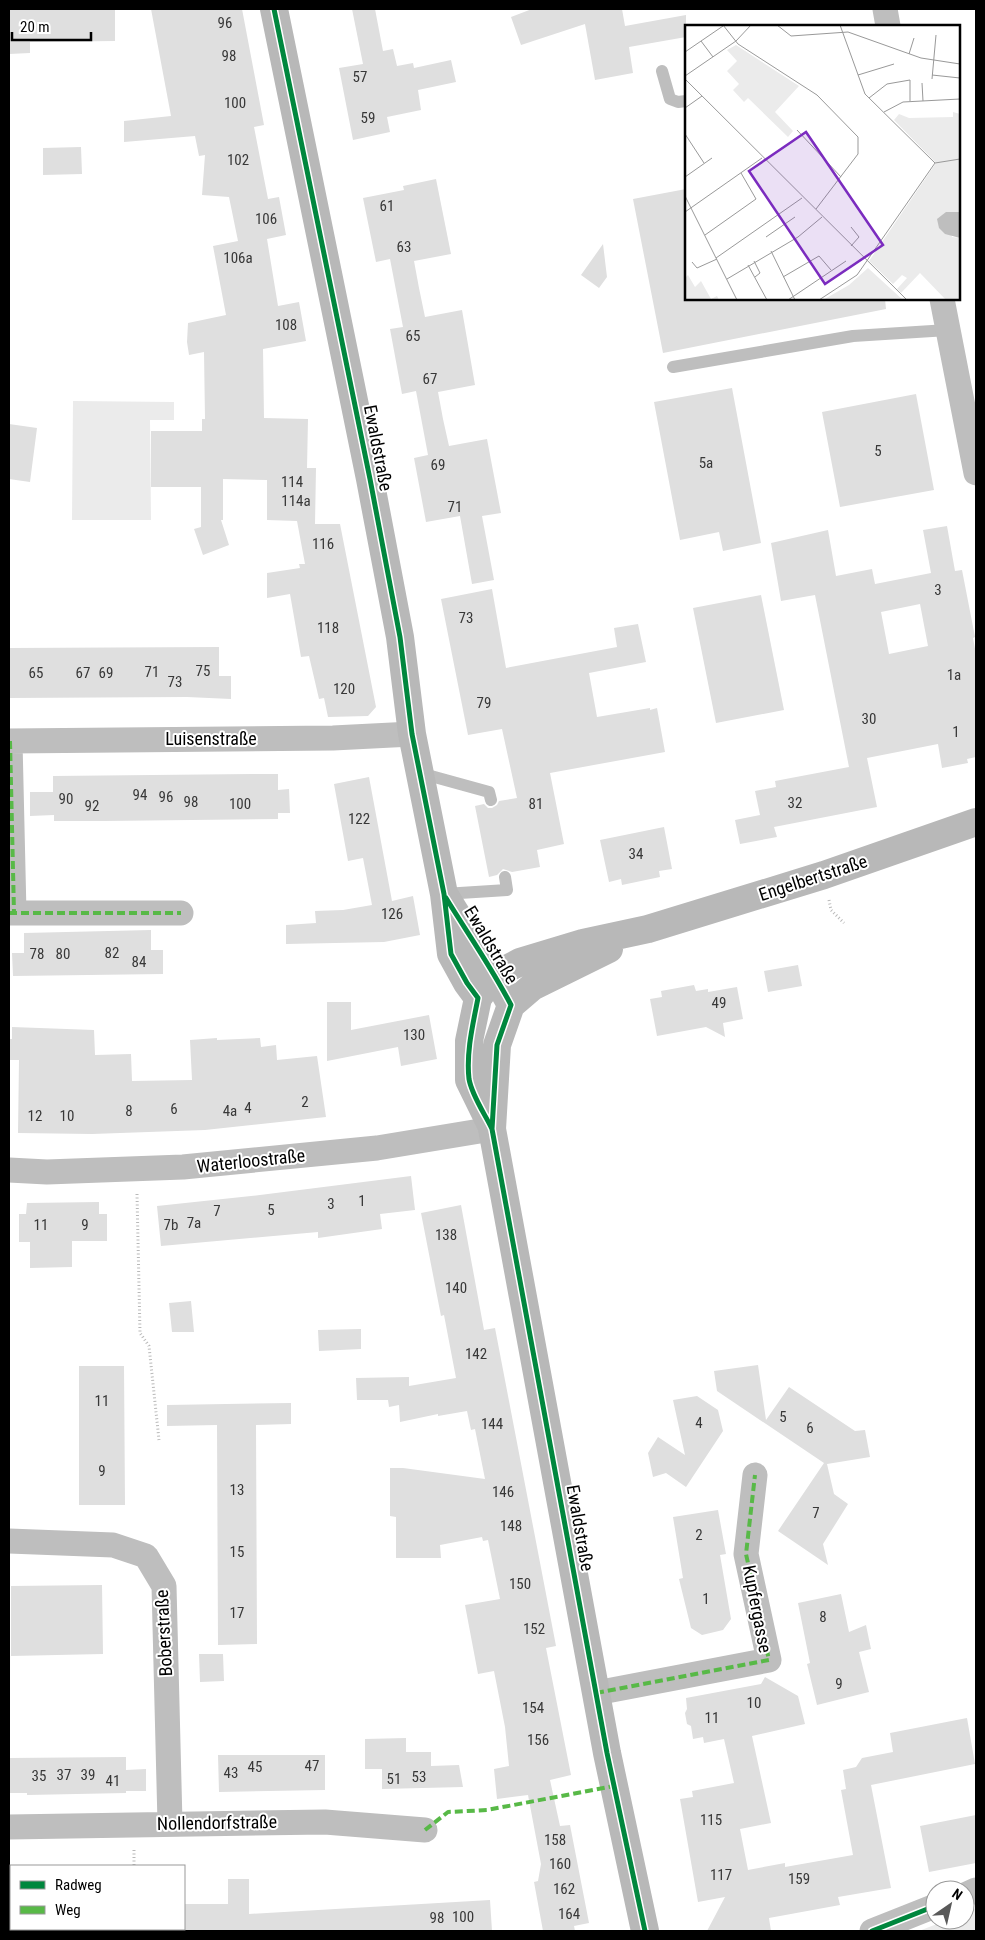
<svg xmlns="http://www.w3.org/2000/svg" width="985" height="1940" font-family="'Roboto Condensed',sans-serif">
<rect width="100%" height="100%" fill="#fff"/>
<path fill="#ebebeb" d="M73,401L174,402V420H150L151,520H72Z
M976,1908V1931H919L947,1920H965V1913Z"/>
<path fill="#dfdfdf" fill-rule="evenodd" d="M9,9H115V41L30,42V53L9,54Z
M151,9H242L264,125L254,127L268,199L279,197L286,235L267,239L278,306L299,302L306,341L263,349L264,418L308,419L307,468H316L315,524H340L376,707L368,716L328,717L324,698L319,699L309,656L301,657L290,594L267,598V573L300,568L299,564H305L297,521L267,520V480L223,479V520H221L229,545L203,555L194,529L201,527V487H151V431H202V419H205L204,352L189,355L187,342L188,323L226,315L213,246L238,241L229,197L202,195L205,155L199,156L195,136L124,142V121L171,116Z
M352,9H375L383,51L393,49L397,66L413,63L414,68L451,60L456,82L418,90L421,110L387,117L390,132L353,140L339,68L363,64Z
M532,9H622L625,26L686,15V37L629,47L633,73L595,80L585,24L521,45L511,17Z
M81,147L82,174L43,175V148Z
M436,179L451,254L414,261L419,288L425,317L462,310L475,385L438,392L443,419L449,446L487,439L501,513L482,516L494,580L472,584L460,516L426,522L414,458L428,455L416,391L402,394L390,329L403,327L390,259L376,262L363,198L404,190L403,186Z
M686,189V299H885L886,309L663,353L633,199Z
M603,244L607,277L599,288L581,275Z
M732,388L761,543L723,551L719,532L680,540L654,402Z
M916,394L934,490L840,507L822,412Z
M9,424L37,428L30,482L9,479Z
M947,526L955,571L962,570L975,637L973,638L976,654V757L967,759L968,763L942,768L938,744L867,758L877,807L774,827L777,837L740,844L735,820L760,815L755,791L776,787L775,781L849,767L815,595L781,601L771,543L828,530L836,576L872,569L875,584L931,573L923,530ZM920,604L928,646L889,654L881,612Z
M492,589L506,668L617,647L614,628L638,624L646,662L589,673L597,717L650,708V710L657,708L665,752L550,773L564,844L537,850L540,867L512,872L503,869L497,875L489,877L475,806L484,804L488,808H492L497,805L499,801L517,798L502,729L468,735L441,599Z
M761,595L784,710L716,723L693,608Z
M219,647V676H231V699L187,697L9,698V648Z
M252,774H278V790L289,789L290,813H278V819L104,821H54V815L30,816V792H53V776Z
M369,777L392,901L413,896L420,935L384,942L286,944V925L316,923L315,911L343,910L372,905L363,858L348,861L334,784Z
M664,827L672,869L659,871L660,877L622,885L621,879L609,882L600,840Z
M151,930V950H163V974L13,976L12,953H24V933Z
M798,965L802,986L768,992L764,971Z
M694,985L696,991L708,989V992L737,987L743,1019L723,1023L725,1037L706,1027L657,1036L650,999L662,997L661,991Z
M327,1002H351V1030L429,1015L437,1059L401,1066L398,1047L327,1061Z
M12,1027L94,1030L95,1055L131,1054L132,1081L192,1080L190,1040L217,1038V1040L260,1038L261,1047L276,1045L277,1060L317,1056L326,1117L205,1130L92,1134L18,1133L19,1060H9V1039H12Z
M411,1176L415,1210L380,1214L382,1229L318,1238V1232L161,1246L157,1206L251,1196Z
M99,1202V1214H107V1241H72V1267L30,1268V1242H19V1214H26L27,1203Z
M461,1205L484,1330L495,1328L556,1646L546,1648L571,1775L550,1780L560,1826L570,1825L589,1923L574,1926L575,1931H543L534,1882L538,1881L541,1864L528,1795L497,1799L494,1769L509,1766L505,1727L494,1671L478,1674L465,1605L500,1599L488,1540L483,1541L482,1537L440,1545L441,1558H396V1517L390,1516V1468H403L485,1479L475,1429L471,1430L467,1411L438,1416V1414L400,1422L399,1405L389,1407L388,1400H357L356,1378L409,1377V1386L456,1378L444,1315L441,1316L421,1213Z
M191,1301L194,1332H172L169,1303Z
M361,1329V1349L319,1351L318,1330Z
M758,1365L766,1420L789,1387L855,1431L865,1430L870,1457L827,1464L834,1494L848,1504L823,1544L828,1565L778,1531L824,1463L717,1391L714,1371Z
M79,1366H124L125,1505H79Z
M697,1396L718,1410L723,1431L686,1487L666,1473L653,1477L648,1453L658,1437L685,1455L673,1400Z
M291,1403V1424L256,1425L257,1644L218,1645L217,1425L167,1426V1405Z
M718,1510L726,1554L720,1555L731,1619L723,1630L702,1635L691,1628L679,1579L683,1578L673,1517Z
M102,1585L103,1654L11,1656V1586Z
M841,1594L849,1632L866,1625L871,1649L859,1652L869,1692L817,1705L807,1664L810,1663L798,1603Z
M199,1654H223L224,1681L200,1682Z
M765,1677L798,1696L805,1724L752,1736L771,1823L740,1829L748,1870L785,1863V1867L853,1855L841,1790L846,1789L843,1770L856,1767L862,1758L893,1752L890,1733L967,1718L975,1764L871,1785L891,1888L838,1897L840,1905L769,1918L771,1931H707L725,1897L698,1902L680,1799L693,1797L692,1791L734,1783L724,1739L704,1743L703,1737L693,1739L691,1726L687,1724L685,1713L687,1709L686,1698L761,1684Z
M406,1738V1752H431V1766L459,1765L463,1787L382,1789V1769H365V1739Z
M218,1755H325V1790L219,1792Z
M126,1757V1770L146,1769V1791H126V1793L27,1795V1793H9V1758Z
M976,1815V1863L929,1872L920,1826Z
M228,1879H249V1914L490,1900L492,1931L184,1930V1904H228Z"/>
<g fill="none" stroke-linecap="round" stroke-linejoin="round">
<path stroke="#b9b9b9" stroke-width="3" stroke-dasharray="1 2.5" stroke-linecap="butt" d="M829,900L831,910L844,923
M137,1194L140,1333L149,1346L159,1440
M134,1850V1866
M135,1929V1931"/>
<path stroke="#bebebe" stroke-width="12" d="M662,71L670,99L678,102L686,101
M673,367L853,336L948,330
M420,773L489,792L491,800
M444,894L507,890L505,877"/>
<path stroke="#bebebe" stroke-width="25" d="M885,9L888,26
M942,299L976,473
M9,741L333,738L412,734
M10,741L14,913
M9,913H181
M9,1170L47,1172L183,1167L377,1148L492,1129
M9,1541L113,1545L146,1556L164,1586L170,1823
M596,1693L769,1660L746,1554L755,1475
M9,1827L325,1822L425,1830
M965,1895L976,1890
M872,1931L935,1906"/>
<path stroke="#b8b8b8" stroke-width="28" d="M274,9L370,479L400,637L412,734L444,894L451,954L467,983L478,998
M444,894C466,931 491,966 511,1005L497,1045L492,1129L607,1753L645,1931
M511,1005L532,987L609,949
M492,1127L469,1080V1041L478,998L495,975L520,962L583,943L648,929L824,875L976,822"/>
<path stroke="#58b947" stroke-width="4" stroke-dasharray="8 4" stroke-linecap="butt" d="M10,741L14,913
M9,913H181
M596,1693L769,1660L746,1554L755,1475
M425,1830L448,1812L487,1810L614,1786"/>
<g stroke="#fff" stroke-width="8">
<path id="cycleway" d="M274,9L370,479L400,637L412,734L444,894L451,954L467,983L478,998C473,1024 466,1052 469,1079C472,1096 485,1114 492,1129
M446,898C468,934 492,968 511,1005L497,1045L492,1129L607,1753L645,1931
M872,1931L935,1906"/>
</g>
<use href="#cycleway" stroke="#00873e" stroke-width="5"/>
</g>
<g text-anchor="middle" stroke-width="4" stroke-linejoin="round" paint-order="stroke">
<g font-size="15" fill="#383838">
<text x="225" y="28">96</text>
<text x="229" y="61">98</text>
<text x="360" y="82">57</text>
<text x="235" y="108">100</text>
<text x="368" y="123">59</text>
<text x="238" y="165">102</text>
<text x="387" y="211">61</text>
<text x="266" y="224">106</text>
<text x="404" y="252">63</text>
<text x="238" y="263">106a</text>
<text x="286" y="330">108</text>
<text x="413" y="341">65</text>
<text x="430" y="384">67</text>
<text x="878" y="456">5</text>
<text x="706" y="468">5a</text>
<text x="438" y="470">69</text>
<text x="292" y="487">114</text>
<text x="296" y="506">114a</text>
<text x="455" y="512">71</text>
<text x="323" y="549">116</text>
<text x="938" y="595">3</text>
<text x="466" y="623">73</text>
<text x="328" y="633">118</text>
<text x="203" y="676">75</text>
<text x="152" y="677">71</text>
<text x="36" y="678">65</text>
<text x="83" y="678">67</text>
<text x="106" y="678">69</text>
<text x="954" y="680">1a</text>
<text x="175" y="687">73</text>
<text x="344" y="694">120</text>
<text x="484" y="708">79</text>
<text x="869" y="724">30</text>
<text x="956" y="737">1</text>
<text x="140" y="800">94</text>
<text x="166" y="802">96</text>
<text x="66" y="804">90</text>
<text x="191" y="807">98</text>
<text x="795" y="808">32</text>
<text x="240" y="809">100</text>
<text x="536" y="809">81</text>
<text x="92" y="811">92</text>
<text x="359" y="824">122</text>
<text x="636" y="859">34</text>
<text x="392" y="919">126</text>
<text x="112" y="958">82</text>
<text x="37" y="959">78</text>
<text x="63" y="959">80</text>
<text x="139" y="967">84</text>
<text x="719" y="1008">49</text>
<text x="414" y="1040">130</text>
<text x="305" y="1107">2</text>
<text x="248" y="1113">4</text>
<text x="174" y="1114">6</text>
<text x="129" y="1116">8</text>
<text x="230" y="1116">4a</text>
<text x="35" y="1121">12</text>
<text x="67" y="1121">10</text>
<text x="362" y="1206">1</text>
<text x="331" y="1209">3</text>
<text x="271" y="1215">5</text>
<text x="217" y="1216">7</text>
<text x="194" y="1228">7a</text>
<text x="41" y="1230">11</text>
<text x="85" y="1230">9</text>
<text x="171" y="1230">7b</text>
<text x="446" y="1240">138</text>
<text x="456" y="1293">140</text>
<text x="476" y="1359">142</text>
<text x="102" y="1406">11</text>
<text x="783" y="1422">5</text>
<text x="699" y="1428">4</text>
<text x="492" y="1429">144</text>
<text x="810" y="1433">6</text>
<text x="102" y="1476">9</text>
<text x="237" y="1495">13</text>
<text x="503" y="1497">146</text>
<text x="816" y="1518">7</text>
<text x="511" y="1531">148</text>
<text x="699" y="1540">2</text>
<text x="237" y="1557">15</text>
<text x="520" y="1589">150</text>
<text x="706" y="1604">1</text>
<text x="237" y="1618">17</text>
<text x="823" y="1622">8</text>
<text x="534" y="1634">152</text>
<text x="839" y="1689">9</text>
<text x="754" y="1708">10</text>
<text x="533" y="1713">154</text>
<text x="712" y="1723">11</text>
<text x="538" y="1745">156</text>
<text x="312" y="1771">47</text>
<text x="255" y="1772">45</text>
<text x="231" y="1778">43</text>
<text x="64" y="1780">37</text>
<text x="88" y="1780">39</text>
<text x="39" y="1781">35</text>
<text x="419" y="1782">53</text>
<text x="394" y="1784">51</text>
<text x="113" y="1786">41</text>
<text x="711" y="1825">115</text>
<text x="555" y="1845">158</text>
<text x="560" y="1869">160</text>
<text x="721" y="1880">117</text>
<text x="799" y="1884">159</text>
<text x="564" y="1894">162</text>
<text x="569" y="1919">164</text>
<text x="463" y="1922">100</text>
<text x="437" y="1923">98</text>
</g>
<g font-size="18" fill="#000" stroke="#fff">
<text transform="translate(378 448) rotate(79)" y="6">Ewaldstraße</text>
<text x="211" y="745">Luisenstraße</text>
<text transform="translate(813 878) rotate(-18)" y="6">Engelbertstraße</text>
<text transform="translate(491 945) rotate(59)" y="6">Ewaldstraße</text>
<text transform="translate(251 1161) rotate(-6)" y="6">Waterloostraße</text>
<text transform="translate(580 1528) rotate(80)" y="6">Ewaldstraße</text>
<text transform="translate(757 1609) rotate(79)" y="6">Kupfergasse</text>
<text transform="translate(164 1633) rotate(-93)" y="6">Boberstraße</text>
<text transform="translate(217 1823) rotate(-1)" y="6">Nollendorfstraße</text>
</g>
</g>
<g transform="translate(685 25)">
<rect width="275" height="275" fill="#fff"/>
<path d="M51,20L114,61L90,87L108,106L103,112L63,73L59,77L48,65L54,59L42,46L52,36L42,25ZM268,87L275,89V187H261L267,212L275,213V275H261L235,248L216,268L212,264L222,253L217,250L208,259L184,236L251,138L209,95L214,89L224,93L268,92ZM183,243L218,275H138L164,260ZM3,250L10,262L16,256L26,274L32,271L34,275H0V253Z" fill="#ebebeb"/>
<path d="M261,187H275V213L260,209L254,203L252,194Z" fill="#bebebe"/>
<path fill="none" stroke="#999" stroke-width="1" d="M38,0L53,19L132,70L173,112V129L131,184M92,0L106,11L163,7L236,33L275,39M155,0L180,69L250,138M16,16L28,32M0,27L38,1M224,29L229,13M173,50L209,39M247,50L275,53M0,51L51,16L66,0M0,54L222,275M247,54L251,10M237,58L238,76M184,73L202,59L225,55V76M0,83L17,71M199,87L218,77L275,74M112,105L156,152M0,109L19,138M0,152L27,133M0,171L52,275M0,187L77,133M20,210L71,174L56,148M81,212L110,192M166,221L174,212L166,202M86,226L110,275M31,233L117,173M69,236L75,248L70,252M7,237L12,243L32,234M63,240L82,275M98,252L134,231L146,245M42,254L113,212L137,192M103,275L161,236M134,275L172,250L250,138L275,134"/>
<path fill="#7b2cbf" fill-opacity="0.15" stroke="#7b2cbf" stroke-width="2.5" d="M121,107L198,220L140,259L64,146Z"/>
<rect width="275" height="275" fill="none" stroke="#000" stroke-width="2.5"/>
</g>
<rect width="985" height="1940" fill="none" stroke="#000000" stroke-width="20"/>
<rect x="10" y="1865" width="175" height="65" fill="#ffffff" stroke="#999999"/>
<rect x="20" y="1881" width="25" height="8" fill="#00873e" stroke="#999999"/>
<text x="55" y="1890" font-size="15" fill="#000000">Radweg</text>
<rect x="20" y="1906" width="25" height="8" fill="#58b947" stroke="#999999"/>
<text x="55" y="1915" font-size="15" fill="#000000">Weg</text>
<g transform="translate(950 1905) rotate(34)"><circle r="24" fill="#ffffff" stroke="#999999"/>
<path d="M0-4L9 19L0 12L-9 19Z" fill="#595959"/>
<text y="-8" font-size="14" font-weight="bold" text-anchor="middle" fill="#000000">N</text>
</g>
<path d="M12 32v8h79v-8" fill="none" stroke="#000000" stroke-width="2.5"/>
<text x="20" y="32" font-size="15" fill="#000000" stroke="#ffffff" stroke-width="4" paint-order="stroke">20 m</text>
</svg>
